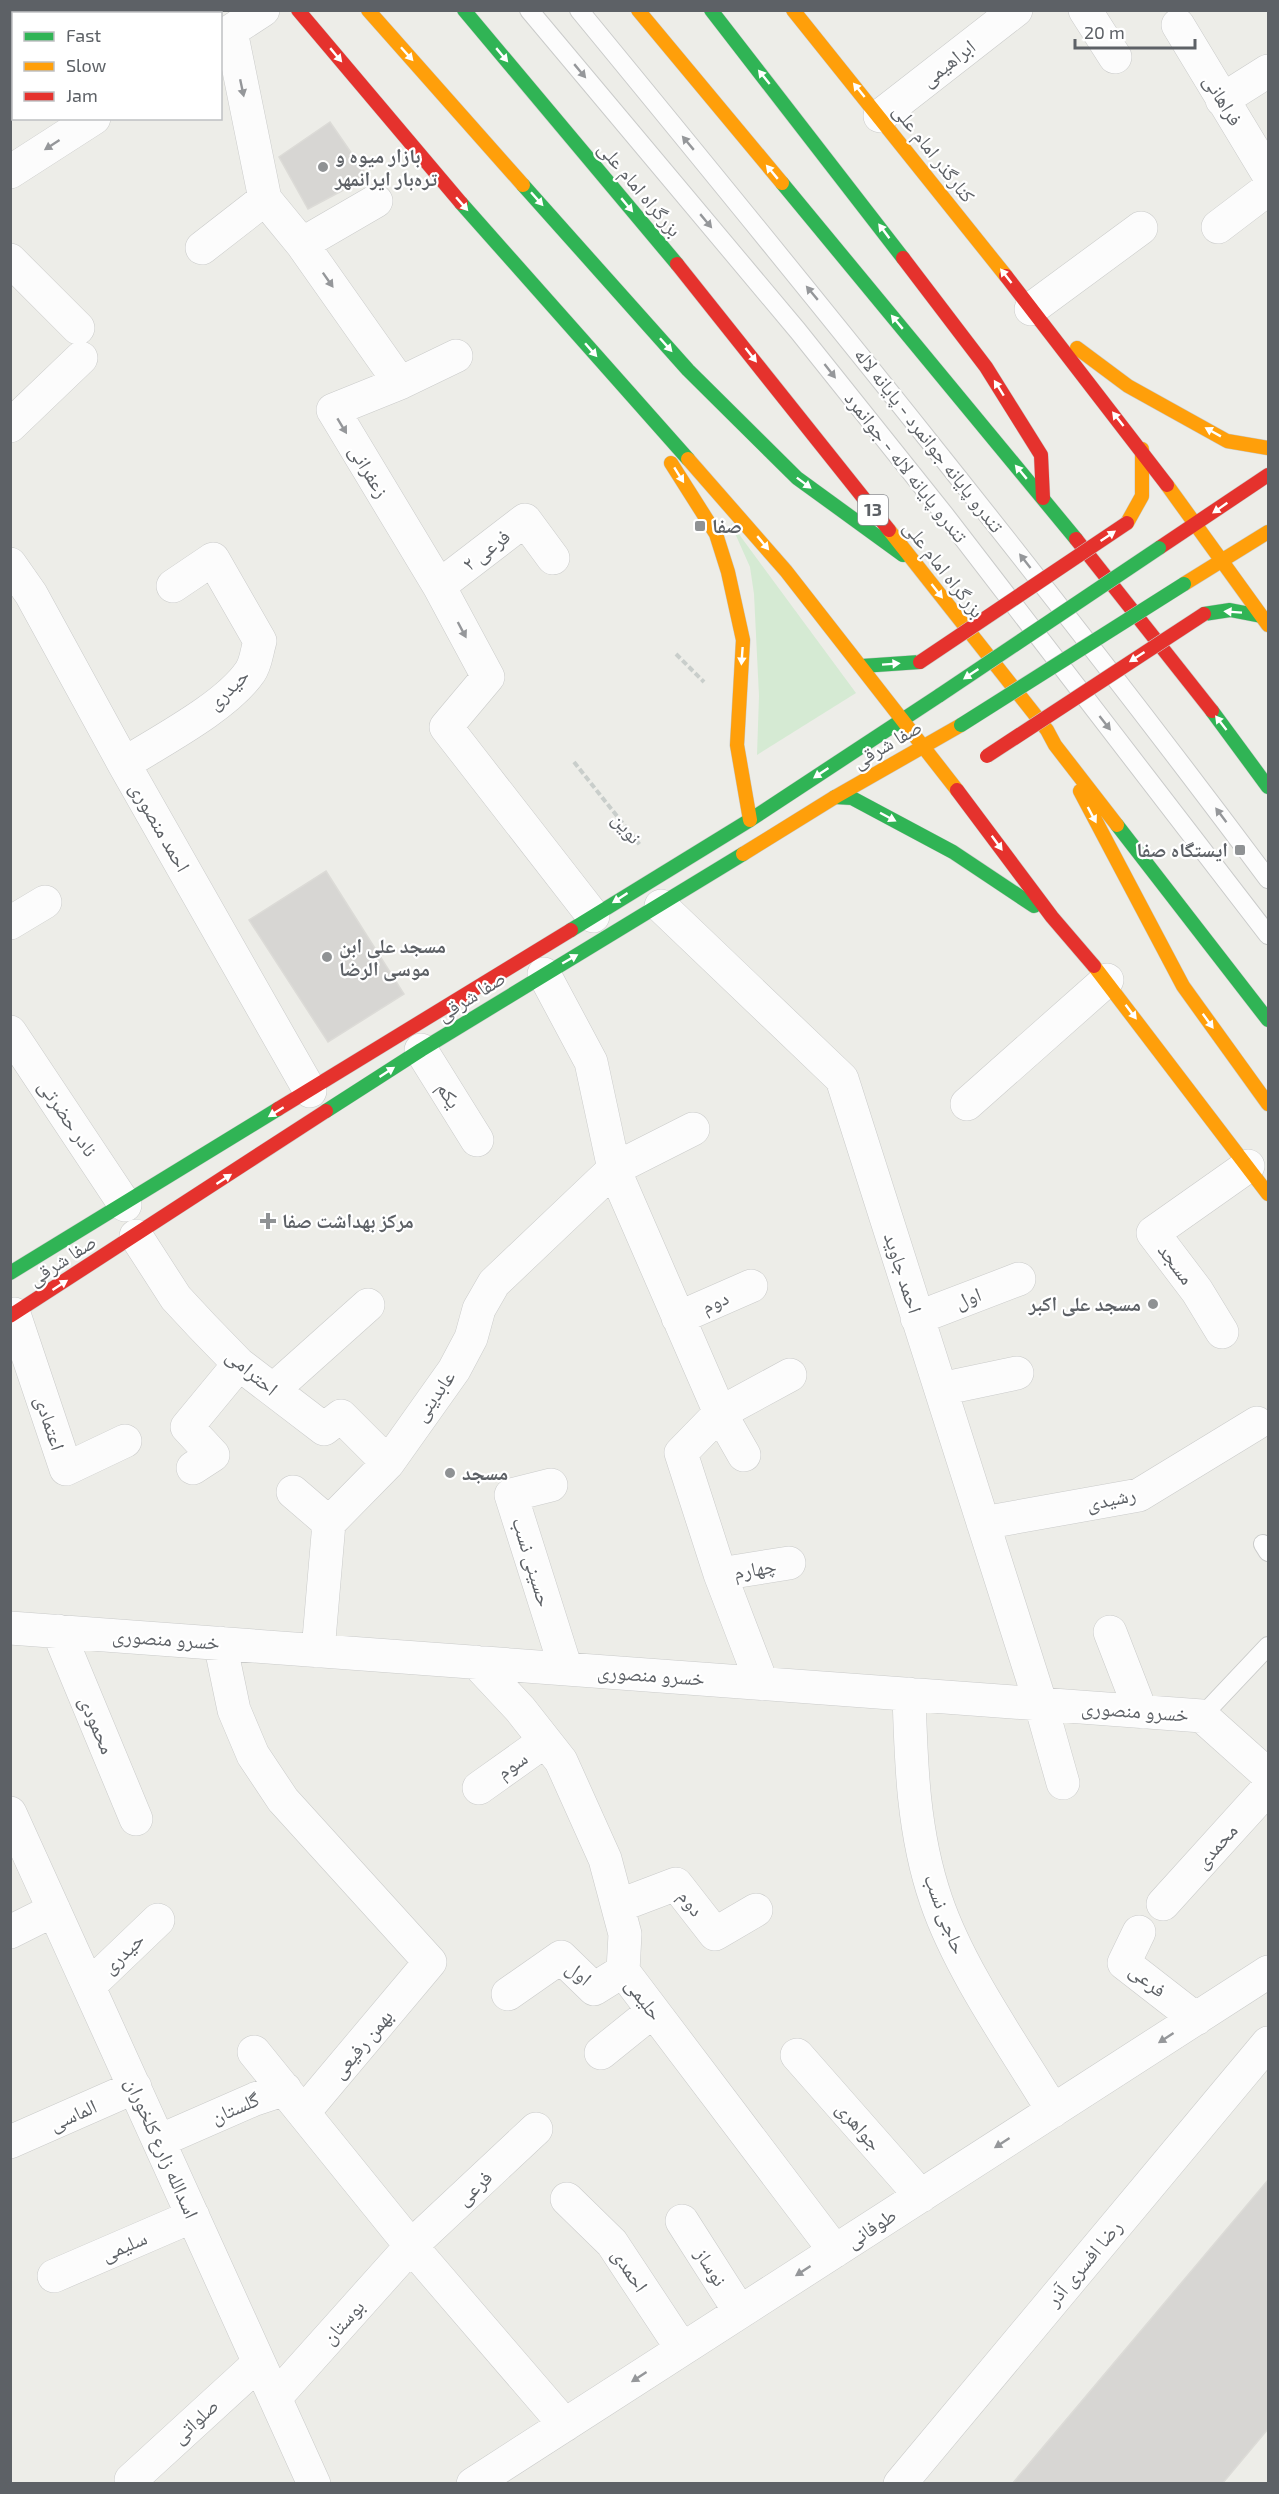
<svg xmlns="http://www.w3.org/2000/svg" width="1279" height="2494" font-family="'Exo 2','Noto Naskh Arabic',sans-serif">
<rect width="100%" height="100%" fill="#edede8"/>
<path fill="#d5ead3" d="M730,522L856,693L757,755L759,696L754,594L750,567Z"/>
<path fill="#d7d6d3" stroke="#dcdbd7" stroke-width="1.5" d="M330,122L368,177L308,209L279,157Z
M326,871L404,994L328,1042L249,920Z
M1268,2180V2429L1222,2484H1012Z"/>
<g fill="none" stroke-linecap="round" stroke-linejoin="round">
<g stroke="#cacbca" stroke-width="20">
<path id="lane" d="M529,10L798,331L945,515L1268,935
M579,10C814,296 1047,583 1268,879
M1263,1544L1268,1552
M1202,1716L1268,1646"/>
</g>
<g stroke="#cacbca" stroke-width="34">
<path id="street" d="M78,10L79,14
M1085,10L1115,57
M1178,25L1268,174
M231,31L265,199L302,244L400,383L333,410L439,586L488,677L446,727L593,916
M220,38L263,10
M1222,100L1268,71
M880,116L1016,10
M10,172L94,118
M1218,227L1268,189
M302,244L376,201
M202,248L265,199
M10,260L78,328
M1031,309L1141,228
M400,383L456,356
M10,426L81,358
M10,564L31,594L124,764L310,1091
M439,586L525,520L553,558
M124,764C160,741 226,707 250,672C256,664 257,650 260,641L213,559L173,586
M661,906L842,1079L1041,1705L1063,1783
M10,923L45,902
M10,1032L125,1205
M421,1050L477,1140
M967,1104L1107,980
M693,1129L614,1169L720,1413L681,1453L720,1574L762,1684
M136,1236L176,1298L203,1327L239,1364L324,1429L341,1416L388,1463
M14,1314L66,1469L125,1441
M678,1318L751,1286
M917,1318L1019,1279
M1222,1332L1197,1291L1153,1233L1248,1166
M941,1389L1017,1373
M273,1390L368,1305
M744,1455L720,1413L790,1375
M193,1468L213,1455L187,1427L239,1364
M551,1485L511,1495L566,1669
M293,1492L329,1523
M983,1523L1139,1495L1257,1423
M720,1574L789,1563
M10,1628L1202,1716L1268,1775
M58,1631L136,1819
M1110,1632L1141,1712
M220,1643L234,1710L253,1755L283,1800L430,1962L304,2112
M318,1651L329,1523L388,1463L454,1370L471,1338L479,1309L494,1283L614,1169L591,1062L544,974
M476,1662L520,1709L561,1761L605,1859L625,1934L623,1971L835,2251
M909,1694C911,1764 913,1833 936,1900C960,1971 1014,2046 1053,2111
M479,1788L545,1741
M10,1813L314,2484
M1163,1904L1268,1788
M618,1906L676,1884L715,1934L756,1910
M10,1932L54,1910
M1139,1932L1124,1963L1196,2019
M89,1986L158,1920
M508,1994L561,1957L594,1989L623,1971
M254,2052L411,2246L565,2425
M601,2053L653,2011
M797,2055L921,2196
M159,2141L255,2099L285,2089
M10,2142L135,2087
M567,2199L612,2243L682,2349
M682,2221L740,2312
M54,2276L193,2216
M275,2398L411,2246L536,2129
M131,2480L259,2363
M473,2484L1268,1972
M900,2484L1268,2043"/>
</g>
<g stroke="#c9cac8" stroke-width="15">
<path id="fast" d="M464,10L677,264
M711,10L903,258
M782,183L1076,539
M523,185L688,370L797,478L903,555
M461,203L688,459
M1204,614L1230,610L1261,616
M862,666L920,662
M1212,711L1268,787
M835,797L852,798L953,852L1034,906
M1117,825L1268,1020
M571,930L750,820L940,695
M326,1111L421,1050L743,854
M10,1273L278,1109"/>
</g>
<g stroke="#c9cac8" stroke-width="15">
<path id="slow" d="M368,10L523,185
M638,10L782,183
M793,10L1006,276
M1077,348L1128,386L1227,441L1268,448
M688,459L786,571L957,790
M671,463L716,534L728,572L743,640L737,745L750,820
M1167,485L1268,625
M1127,523L1142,496V449
M889,530L1047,730L1055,745L1117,825
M1184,584L1268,532
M1080,791L1183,986L1268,1104
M743,854L835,797L961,725
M1094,966L1268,1194"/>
</g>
<g stroke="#c9cac8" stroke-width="15">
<path id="jam" d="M298,10L461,203
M903,258L986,367L1041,455L1043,498
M677,264L889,530
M1006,276L1167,485
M1076,539L1212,711
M1159,548L1268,475
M957,790L1052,917L1094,966
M278,1109L571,930
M10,1316L326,1111"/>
</g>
<path stroke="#c9cecb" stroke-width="4" stroke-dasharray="6 3" stroke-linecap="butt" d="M676,654L704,682
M574,762L640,845"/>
<use href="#lane" stroke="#fcfcfc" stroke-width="18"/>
<use href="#street" stroke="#fcfcfc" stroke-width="33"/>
<use href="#fast" stroke="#30b455" stroke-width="14"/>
<use href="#slow" stroke="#ff9f0a" stroke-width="14"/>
<use href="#jam" stroke="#e5322d" stroke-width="14"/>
<g stroke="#c9cac8" stroke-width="15" stroke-linecap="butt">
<path id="fast-bridge" d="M940,695L1159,548
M961,725L1184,584"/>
</g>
<g stroke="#c9cac8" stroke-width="15" stroke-linecap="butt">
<path id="jam-bridge" d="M920,662L1127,523
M987,756L1204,614"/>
</g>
<use href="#fast-bridge" stroke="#30b455" stroke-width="14"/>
<use href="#jam-bridge" stroke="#e5322d" stroke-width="14"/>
</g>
<defs><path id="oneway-solid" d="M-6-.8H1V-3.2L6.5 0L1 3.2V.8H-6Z" transform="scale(1.5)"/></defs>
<g fill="#fff">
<use href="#oneway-solid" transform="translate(407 54) rotate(48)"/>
<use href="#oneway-solid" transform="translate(336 55) rotate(50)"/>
<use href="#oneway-solid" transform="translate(502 55) rotate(50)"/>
<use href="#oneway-solid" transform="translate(764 77) rotate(-129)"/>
<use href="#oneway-solid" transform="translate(859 90) rotate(-129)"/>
<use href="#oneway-solid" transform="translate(772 172) rotate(-130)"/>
<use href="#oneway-solid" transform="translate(537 199) rotate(48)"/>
<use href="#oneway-solid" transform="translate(462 204) rotate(49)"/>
<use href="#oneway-solid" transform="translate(627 205) rotate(50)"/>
<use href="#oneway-solid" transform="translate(884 231) rotate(-127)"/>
<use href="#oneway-solid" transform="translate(1006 276) rotate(-128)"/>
<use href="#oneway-solid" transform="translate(897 322) rotate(-130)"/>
<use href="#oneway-solid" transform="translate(666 345) rotate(48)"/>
<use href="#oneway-solid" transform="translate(591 350) rotate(49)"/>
<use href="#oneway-solid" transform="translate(751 355) rotate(52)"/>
<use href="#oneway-solid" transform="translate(999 388) rotate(-122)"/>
<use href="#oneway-solid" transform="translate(1118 419) rotate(-128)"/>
<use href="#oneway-solid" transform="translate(1213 432) rotate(-151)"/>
<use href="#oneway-solid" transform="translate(1021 472) rotate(-130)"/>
<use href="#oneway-solid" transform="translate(679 475) rotate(58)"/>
<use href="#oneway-solid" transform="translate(804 483) rotate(37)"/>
<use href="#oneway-solid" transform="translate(1220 508) rotate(145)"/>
<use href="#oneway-solid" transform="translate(1108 536) rotate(-34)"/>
<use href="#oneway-solid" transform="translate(763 543) rotate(50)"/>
<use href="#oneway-solid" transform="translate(937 591) rotate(52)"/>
<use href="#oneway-solid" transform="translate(1233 612) rotate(-176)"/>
<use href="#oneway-solid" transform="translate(742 656) rotate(94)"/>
<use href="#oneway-solid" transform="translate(1137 657) rotate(147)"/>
<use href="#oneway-solid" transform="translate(891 664) rotate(-4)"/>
<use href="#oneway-solid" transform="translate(971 674) rotate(146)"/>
<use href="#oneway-solid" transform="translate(1221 723) rotate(-128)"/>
<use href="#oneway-solid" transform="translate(821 773) rotate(146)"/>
<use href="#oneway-solid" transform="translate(1092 815) rotate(62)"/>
<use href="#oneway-solid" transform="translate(888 817) rotate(28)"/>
<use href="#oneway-solid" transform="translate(997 843) rotate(54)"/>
<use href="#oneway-solid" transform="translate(620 898) rotate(147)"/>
<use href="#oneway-solid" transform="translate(570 959) rotate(-30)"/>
<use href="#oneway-solid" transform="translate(1131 1012) rotate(53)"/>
<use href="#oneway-solid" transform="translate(1208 1021) rotate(54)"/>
<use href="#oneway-solid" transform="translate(387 1072) rotate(-33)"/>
<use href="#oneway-solid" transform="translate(276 1112) rotate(148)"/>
<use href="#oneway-solid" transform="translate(224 1179) rotate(-33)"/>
<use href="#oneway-solid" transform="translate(60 1285) rotate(-33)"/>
</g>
<g fill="#95979a">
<use href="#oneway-solid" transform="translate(580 71) rotate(50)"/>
<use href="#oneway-solid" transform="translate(242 88) rotate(78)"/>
<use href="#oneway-solid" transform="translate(688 143) rotate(-130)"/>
<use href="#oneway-solid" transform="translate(52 145) rotate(147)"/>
<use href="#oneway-solid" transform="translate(706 221) rotate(50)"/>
<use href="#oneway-solid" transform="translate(328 280) rotate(55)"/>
<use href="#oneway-solid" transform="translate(812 293) rotate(-130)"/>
<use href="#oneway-solid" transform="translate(830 371) rotate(52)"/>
<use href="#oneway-solid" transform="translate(342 426) rotate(59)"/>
<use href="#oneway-solid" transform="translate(1025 561) rotate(-128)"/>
<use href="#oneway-solid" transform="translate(462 630) rotate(62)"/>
<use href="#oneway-solid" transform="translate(1105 723) rotate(52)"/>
<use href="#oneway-solid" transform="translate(1221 815) rotate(-127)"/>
<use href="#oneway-solid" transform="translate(1166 2038) rotate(147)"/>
<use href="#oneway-solid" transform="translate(1002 2143) rotate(147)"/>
<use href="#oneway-solid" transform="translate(803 2271) rotate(147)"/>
<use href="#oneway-solid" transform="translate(639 2377) rotate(147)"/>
</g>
<g fill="#8f9294" stroke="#fff" stroke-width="2">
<circle cx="323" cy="167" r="6"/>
<rect x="694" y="520" width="12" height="12" rx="3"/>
<rect x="1234" y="844" width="12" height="12" rx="3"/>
<circle cx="327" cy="957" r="6"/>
<path d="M265 1212h6v6h6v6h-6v6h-6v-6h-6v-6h6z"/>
<circle cx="1153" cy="1304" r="6"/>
<circle cx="450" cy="1473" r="6"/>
</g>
<g text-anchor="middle" stroke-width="4.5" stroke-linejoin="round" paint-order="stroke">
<rect fill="#fff" stroke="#8e9094" stroke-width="1.5" x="858" y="495" width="30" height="30" rx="4.5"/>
<g font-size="18" font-weight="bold" fill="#5d6166">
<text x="873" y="516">13</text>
</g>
<g font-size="20" fill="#5d6166" stroke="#fff">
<text transform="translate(948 63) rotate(-38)" y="7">ابراهیمی</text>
<text transform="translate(1223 100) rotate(59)" y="7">فراهانی</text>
<text transform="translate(934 153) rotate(52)" y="7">کنارگذر امام علی</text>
<text transform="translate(640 189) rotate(50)" y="7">بزرگراه امام علی</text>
<text transform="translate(929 440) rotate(52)" y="7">تندرو پایانه جوانمرد - پایانه لاله</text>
<text transform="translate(906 467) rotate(52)" y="7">تندرو پایانه لاله - جوانمرد</text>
<text transform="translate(369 471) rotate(59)" y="7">زعفرانی</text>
<text transform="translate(486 550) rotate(-38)" y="7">فرعی ۲</text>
<text transform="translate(944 569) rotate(52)" y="7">بزرگراه امام علی</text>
<text transform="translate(228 689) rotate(-44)" y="7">حیدری</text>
<text transform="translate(887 744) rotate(-30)" y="7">صفا شرقی</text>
<text transform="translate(160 827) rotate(60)" y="7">احمد منصوری</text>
<text transform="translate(627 828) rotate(51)" y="7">نوین</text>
<text transform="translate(471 996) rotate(-32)" y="7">صفا شرقی</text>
<text transform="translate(449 1095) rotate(58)" y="7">یکم</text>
<text transform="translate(68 1118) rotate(56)" y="7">نادر حضرتی</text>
<text transform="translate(62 1260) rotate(-33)" y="7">صفا شرقی</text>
<text transform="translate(1176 1264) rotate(53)" y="7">مسجد</text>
<text transform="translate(903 1273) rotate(72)" y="7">احمد جاوید</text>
<text transform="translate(968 1298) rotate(-21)" y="7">اول</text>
<text transform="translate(715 1302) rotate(-24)" y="7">دوم</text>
<text transform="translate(252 1372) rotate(40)" y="7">احترامی</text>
<text transform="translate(434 1396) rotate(-55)" y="7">عابدینی</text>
<text transform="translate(50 1423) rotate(72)" y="7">اعتمادی</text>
<text transform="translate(1111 1499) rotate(-12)" y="7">رشیدی</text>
<text transform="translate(532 1562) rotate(73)" y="7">حسینی نسب</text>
<text transform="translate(755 1569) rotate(-10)" y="7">چهارم</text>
<text transform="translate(166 1639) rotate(4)" y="7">خسرو منصوری</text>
<text transform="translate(651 1675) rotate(4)" y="7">خسرو منصوری</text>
<text transform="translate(1135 1711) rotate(4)" y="7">خسرو منصوری</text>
<text transform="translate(97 1725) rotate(67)" y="7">محمودی</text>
<text transform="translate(512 1765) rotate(-35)" y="7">سوم</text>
<text transform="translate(1216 1846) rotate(-48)" y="7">محمدی</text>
<text transform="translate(691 1903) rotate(52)" y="7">دوم</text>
<text transform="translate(945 1914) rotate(69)" y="7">حاجی نسب</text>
<text transform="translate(123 1953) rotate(-44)" y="7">حیدری</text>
<text transform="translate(579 1973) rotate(40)" y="7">اول</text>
<text transform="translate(1148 1980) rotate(40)" y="7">فرعی</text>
<text transform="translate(644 1999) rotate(53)" y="7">حلیمی</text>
<text transform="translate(362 2044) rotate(-50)" y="7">بهمن رفیعی</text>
<text transform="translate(235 2108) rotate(-23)" y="7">گلستان</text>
<text transform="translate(73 2115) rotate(-24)" y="7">الماسی</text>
<text transform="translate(859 2126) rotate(49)" y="7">جواهری</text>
<text transform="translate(162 2148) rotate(66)" y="7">اسدالله زارع کلخوران</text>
<text transform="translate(474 2188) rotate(-43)" y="7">فرعی</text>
<text transform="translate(871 2228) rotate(-33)" y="7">طوفانی</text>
<text transform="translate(124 2246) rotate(-23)" y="7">سلیمی</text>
<text transform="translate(1084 2263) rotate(-50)" y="7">رضا افسری آذر</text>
<text transform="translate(711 2267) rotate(58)" y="7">نوساز</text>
<text transform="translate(630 2270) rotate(56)" y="7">احمدی</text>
<text transform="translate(343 2322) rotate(-48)" y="7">بوستان</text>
<text transform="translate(195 2421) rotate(-43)" y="7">صلواتی</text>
</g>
<g font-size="20" font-weight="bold" fill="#5d6166" stroke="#fff" text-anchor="start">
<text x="335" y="163">بازار میوه و<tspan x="335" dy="23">تره‌بار ایرانمهر</tspan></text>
<text x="712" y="533">صفا</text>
<text x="1228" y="857" text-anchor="end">ایستگاه صفا</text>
<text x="339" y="953">مسجد علی ابن<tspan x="339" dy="23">موسی الرضا</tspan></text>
<text x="282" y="1228">مرکز بهداشت صفا</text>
<text x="1141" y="1311" text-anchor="end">مسجد علی اکبر</text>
<text x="462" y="1480">مسجد</text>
</g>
</g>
<rect width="1279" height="2494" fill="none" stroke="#5d6166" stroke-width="24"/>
<rect x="12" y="12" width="210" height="108" fill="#ffffff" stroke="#bec0c2" stroke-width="1.5"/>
<rect x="24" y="32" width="30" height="9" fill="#30b455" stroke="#bec0c2" stroke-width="1.5"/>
<text x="66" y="42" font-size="18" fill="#5d6166">Fast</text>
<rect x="24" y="62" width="30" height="9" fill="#ff9f0a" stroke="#bec0c2" stroke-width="1.5"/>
<text x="66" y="72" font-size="18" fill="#5d6166">Slow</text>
<rect x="24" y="92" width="30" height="9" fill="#e5322d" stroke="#bec0c2" stroke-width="1.5"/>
<text x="66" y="102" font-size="18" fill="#5d6166">Jam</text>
<path d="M1075 39v9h120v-9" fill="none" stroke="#5d6166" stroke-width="3"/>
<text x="1084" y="39" font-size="18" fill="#5d6166" stroke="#ffffff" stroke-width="4.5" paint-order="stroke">20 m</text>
</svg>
